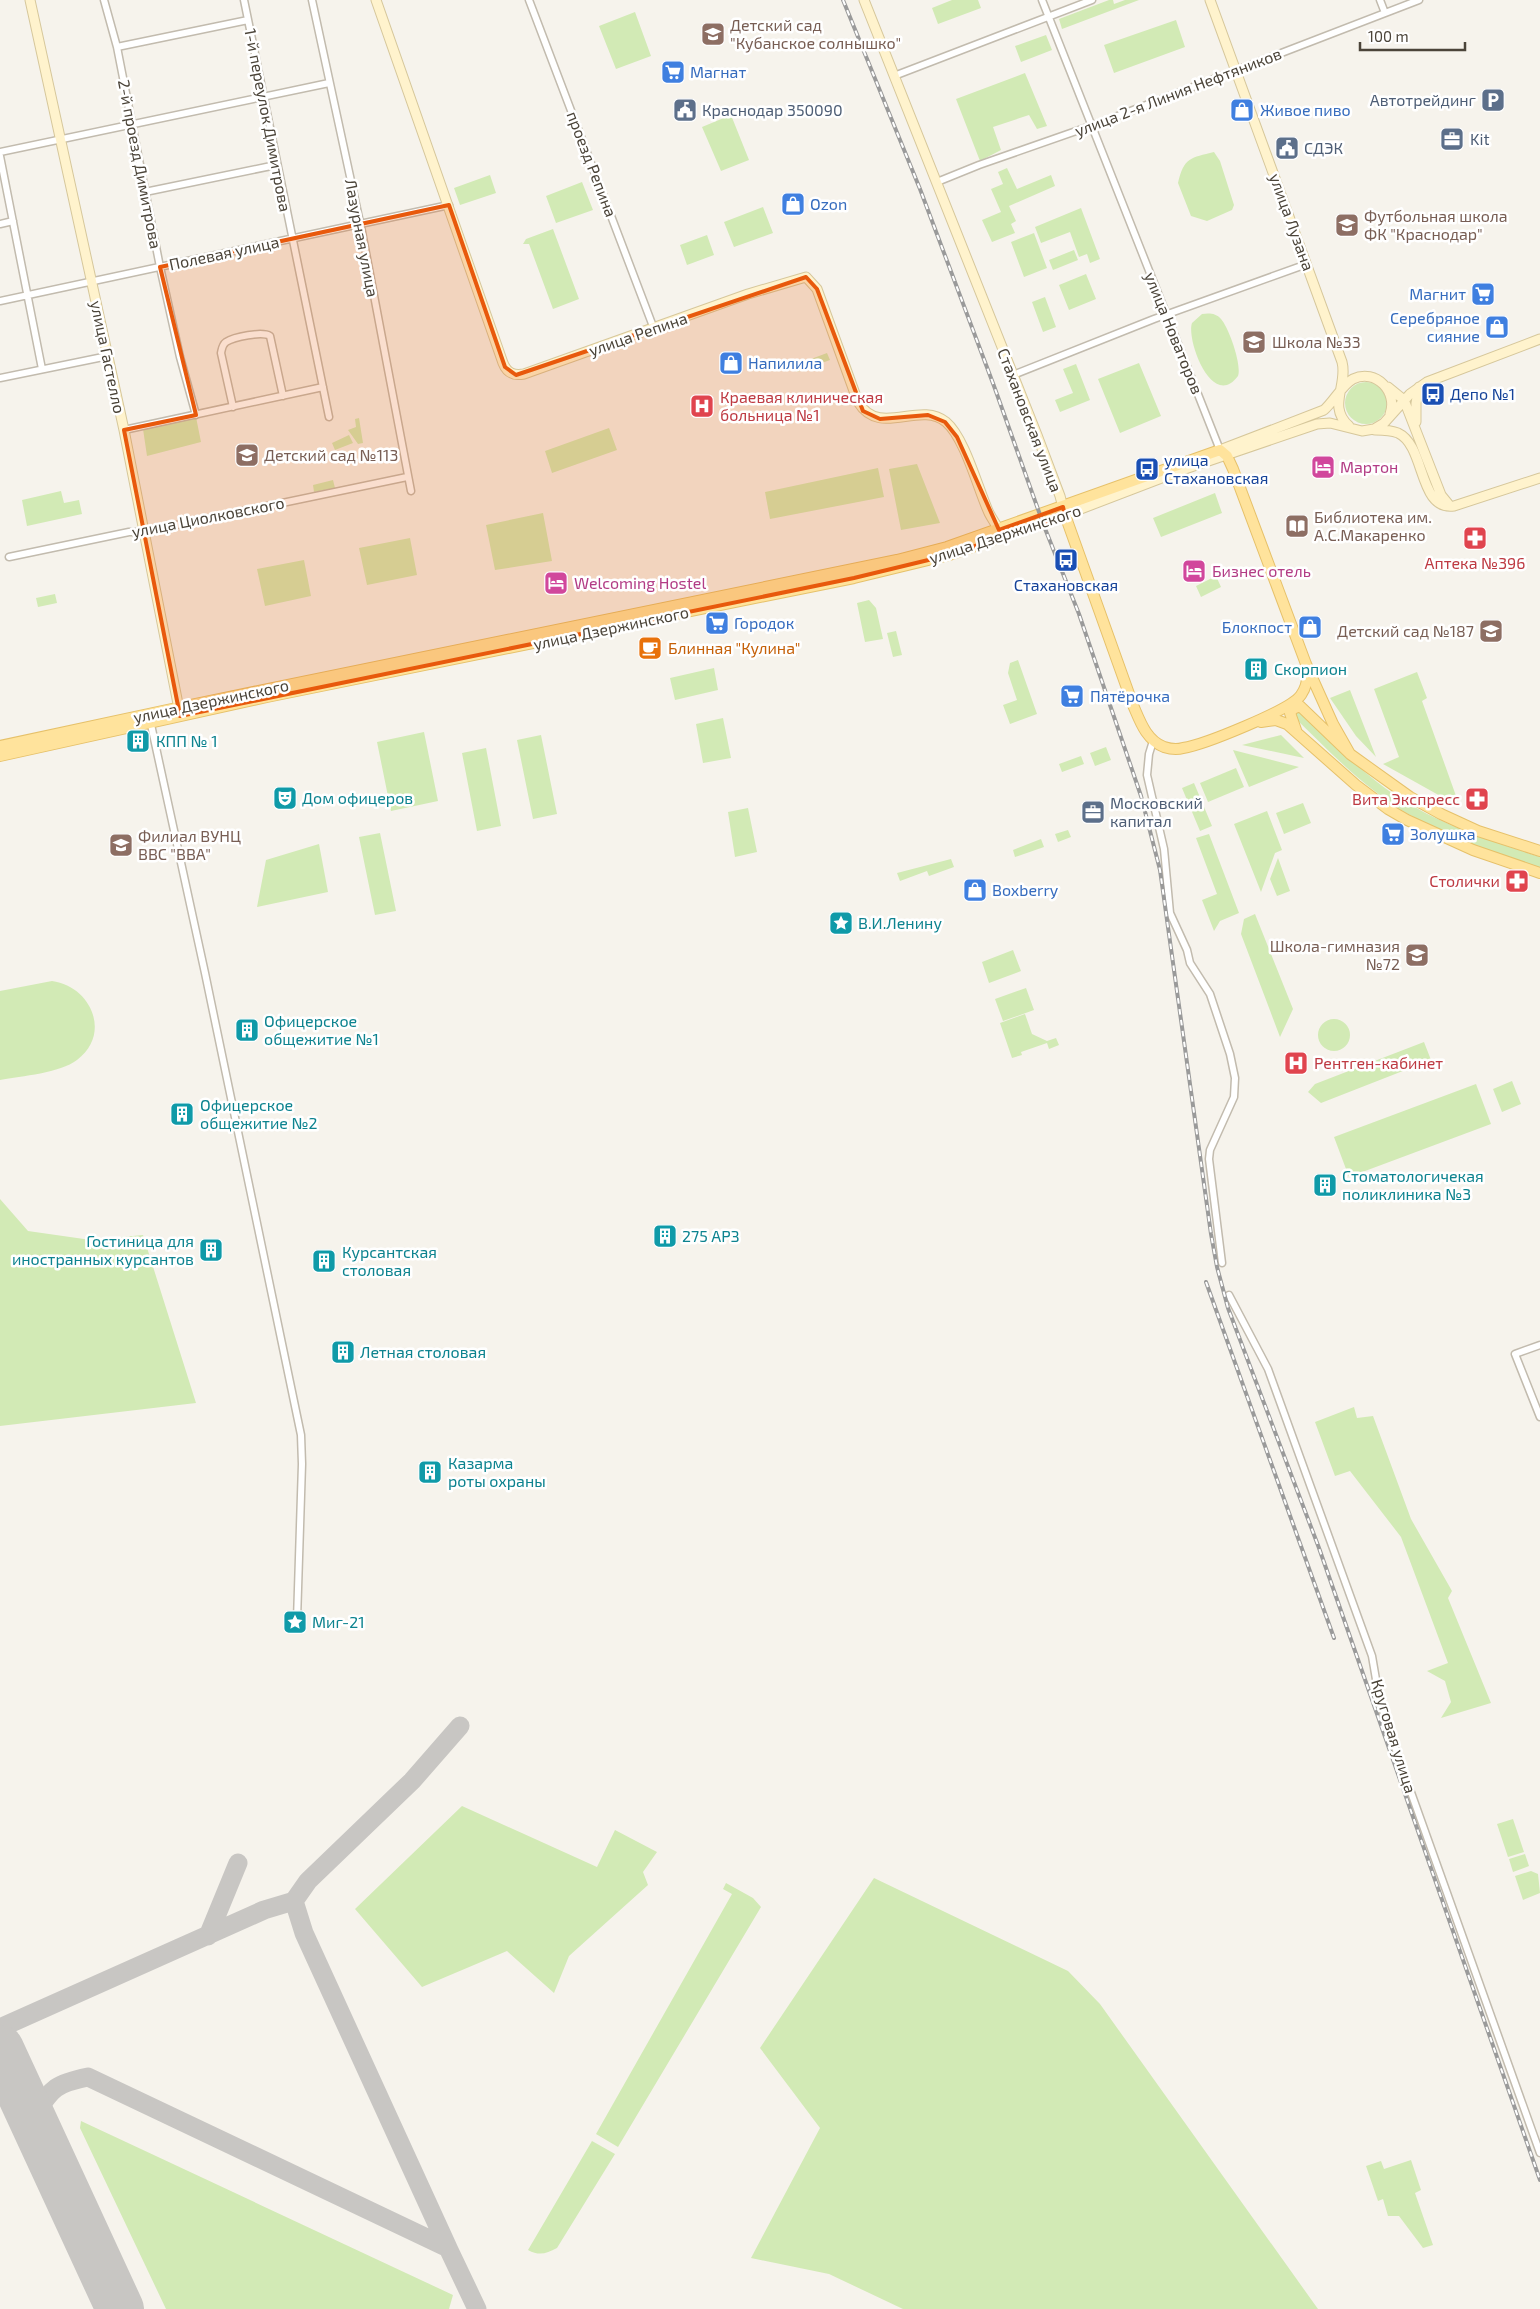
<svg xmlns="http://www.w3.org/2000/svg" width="1540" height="2309" font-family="'Exo 2',sans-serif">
<rect width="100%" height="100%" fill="#f6f3ec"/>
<path fill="#d2eab5" d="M952,0H978L981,8L938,24L932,8Z
M1109,0H1113L1114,4L1125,0H1139L1062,29L1059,19Z
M635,12L651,56L616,69L599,26Z
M1176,20L1185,47L1114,73L1104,45Z
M1046,35L1052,50L1021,62L1015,46Z
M1025,73L1047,126L1037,129L1029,115L993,127L1001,150L980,161L956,99Z
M731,115L749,160L721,171L702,127Z
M1214,152L1220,161L1234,205L1232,210L1207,221L1191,216L1178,183C1184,157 1191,158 1214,152Z
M1007,168L1017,189L1051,175L1055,186L1009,206L1016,221L1011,224L1015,233L992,242L982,220L1001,212L991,189L1003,184L998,172Z
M490,175L496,193L460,205L454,188Z
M582,182L593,210L556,223L546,196Z
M763,207L773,233L734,247L724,222Z
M1081,208L1100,259L1090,263L1087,254L1079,257L1070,232L1041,243L1035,227Z
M553,229L579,299L553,309L529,244H523L526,239Z
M1034,233L1047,268L1024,277L1011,242Z
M707,235L714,255L687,265L680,245Z
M1074,250L1078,260L1053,270L1049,260Z
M1086,274L1096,299L1069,310L1059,285Z
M1045,297L1056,327L1043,332L1032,302Z
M1202,314C1209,313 1216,313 1221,319C1229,328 1242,365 1238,376C1212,411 1186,339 1192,323Z
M827,353L830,360L797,372L795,365Z
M1139,363L1161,416L1120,433L1098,379Z
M1076,364L1090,400L1060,412L1055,400L1073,393L1063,369Z
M1345 403a21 21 0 1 1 42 0a21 21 0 1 1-42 0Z
M196,417L201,442L147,456L143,429Z
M359,418L363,443L358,444L348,430L356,427L355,419Z
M609,428L617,450L552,473L545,451Z
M349,435L353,443L335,450L332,443Z
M917,464L940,523L901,530L889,469Z
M878,468L884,497L770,519L765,492Z
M333,480L335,488L314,492L313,485Z
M61,491L64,503L79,500L82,514L27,526L22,500Z
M1215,493L1222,513L1161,537L1153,518Z
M543,513L552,561L495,570L486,525Z
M410,538L417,575L367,585L359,548Z
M304,560L311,596L265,606L257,569Z
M1216,576L1221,587L1201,597L1196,586Z
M55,594L57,603L38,607L36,598Z
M869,600L876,608L883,639L865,642L857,603Z
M896,631L902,655L893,657L887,633Z
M1018,660L1037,714L1010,724L1003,705L1017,700L1008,673L1010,663Z
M714,668L718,690L675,700L670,678Z
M1417,672L1427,698L1422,701L1460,807L1383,764L1399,757L1374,689Z
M1350,690L1376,757L1356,736L1330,698Z
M1297,709C1325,736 1353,764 1385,788C1431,822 1486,839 1540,857V868C1496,853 1450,839 1410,815C1366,790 1330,752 1294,717Z
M723,718L731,758L703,763L696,724Z
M424,732L438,801L391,811L377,742Z
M541,735L557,814L533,819L517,740Z
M1281,735L1304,758L1242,745Z
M1106,747L1111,760L1095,766L1090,753Z
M486,748L501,826L477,831L462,753Z
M1233,750L1299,767L1249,787Z
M1081,756L1084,764L1062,772L1059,764Z
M1236,768L1244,787L1208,802L1200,783Z
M1194,783L1212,826L1200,831L1182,788Z
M1303,803L1311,823L1284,834L1276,813Z
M748,808L757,852L735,857L728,812Z
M1267,811L1282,850L1275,853L1261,892L1234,824Z
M1068,830L1071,837L1058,842L1055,834Z
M380,833L396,911L375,915L359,837Z
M1209,834L1239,913L1220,921L1214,931L1202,900L1217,894L1196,838Z
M1041,839L1044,847L1015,857L1013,850Z
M319,844L328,892L257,907L266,860Z
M1278,858L1290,891L1277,896L1270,879Z
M951,859L954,867L929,876L927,871L900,881L897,873Z
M1255,914L1293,1009L1280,1037L1241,934L1244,919Z
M1013,950L1021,971L989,983L982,962Z
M52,981C91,986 112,1034 77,1060C60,1073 22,1076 0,1080V991Z
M1026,988L1034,1010L1003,1021L995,999Z
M1025,1014L1032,1034L1047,1041L1056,1038L1059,1045L1049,1049L1047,1043L1021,1052L1022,1055L1012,1058L1000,1023Z
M1318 1035a16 16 0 1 1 32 0a16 16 0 1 1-32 0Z
M1424,1042L1431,1060L1321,1103L1308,1092L1315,1084Z
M1512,1081L1521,1104L1502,1112L1493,1089Z
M1476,1084L1491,1124L1349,1177L1334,1137Z
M0,1199L28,1231L91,1240L143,1235L196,1403L0,1426Z
M1354,1407L1357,1418L1373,1416L1411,1519L1452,1591L1448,1598L1491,1703L1441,1718L1451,1702L1445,1681L1427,1671L1448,1663L1401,1537L1350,1471L1335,1476L1315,1422Z
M462,1806L597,1867L615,1830L657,1852L643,1872L648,1885L569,1956L554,1993L507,1951L422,1987L355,1909Z
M1513,1819L1524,1852L1508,1857L1497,1824Z
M1525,1854L1529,1866L1513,1872L1509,1859Z
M1531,1871L1538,1874L1540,1893L1523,1900L1515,1876Z
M874,1878L1068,1971L1100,2004L1318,2309H903L829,2274L751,2258L820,2128L760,2048Z
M726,1883L753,1898L761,1907L618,2147L596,2134L732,1894L723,1889Z
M81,2121L453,2295L449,2309H166L80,2128Z
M592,2141L615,2154L557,2248C546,2254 539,2256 528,2250Z
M1411,2160L1421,2190L1415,2193L1433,2245L1423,2248L1399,2216H1388L1383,2199L1378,2201L1366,2166L1381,2161L1384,2169Z"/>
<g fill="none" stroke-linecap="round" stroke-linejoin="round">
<path stroke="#c8c6c3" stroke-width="19" d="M208,1936L238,1863
M0,2028L264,1910L294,1901
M32,2118C52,2089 53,2084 88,2077L448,2248L477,2309
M448,2248L304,1933L294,1901L308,1881L412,1781L460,1726"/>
<path stroke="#c8c6c3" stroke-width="48" d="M0,2049L120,2309"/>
<g stroke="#c2bbae" stroke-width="9">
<path id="street" d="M104,0L117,47L160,267L180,357L196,415
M244,0L329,417
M312,0L362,232L411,491
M529,0L654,329
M1042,0L1220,450
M1380,0L1385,13
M117,47L248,20
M894,76L1092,0
M0,152L329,83
M0,156L42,369
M937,182L979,165L1102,122L1419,0
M145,192L276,165
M0,224L13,221
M0,301L449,205
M1013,375L1154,319L1307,264
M0,378L108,356
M233,407L221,353C222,349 222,345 226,342C234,337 262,331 270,336L283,396
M124,430L323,387
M9,557L129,532H143L407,477
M150,720L205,973L301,1435L302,1464L297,1620
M1153,741L1149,754L1147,775L1164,849L1170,913L1187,950L1190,963L1210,994L1230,1054L1235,1078L1234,1097L1210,1150L1209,1159L1222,1263
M1229,1295L1268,1369L1372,1656L1379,1697L1388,1728L1540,2153
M1540,1345L1515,1354L1540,1417"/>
</g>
<g stroke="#d6c79b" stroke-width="11">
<path id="secondary" d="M30,0L124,430L180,714
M376,0L503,363C507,373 514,376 524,374L748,294L806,277L817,289L858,402C880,438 919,400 946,422C965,438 978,489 989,513C992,519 996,524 999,530
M864,0L1037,435L1060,496L1065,515L1185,469L1317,424L1330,423L1362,431L1374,429L1384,423L1410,394L1427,382L1540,339
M1210,0L1342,362C1348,385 1327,407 1349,426
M1388,387L1404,400L1441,495L1450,506
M1416,422V403L1419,387
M1375,430C1383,430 1391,430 1398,433C1426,446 1418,511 1454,506L1540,478
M1220,450L1324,410C1334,401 1343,384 1353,379C1376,368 1398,392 1390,414"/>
</g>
<g stroke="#e6c16a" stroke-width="12">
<path id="primary" d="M1261,722L1276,720L1287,724L1356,785L1388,809L1407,820L1473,850L1540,873
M1296,730L1290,713L1293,709L1300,706L1350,754L1410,797L1441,814L1478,831L1540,851
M0,746L195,704L897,560L947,547L1220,450L1227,456L1233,469L1306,664L1333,724L1350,754
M0,756L267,697L854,578L949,555L1065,515L1133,705C1140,721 1146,740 1164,747C1170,749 1177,750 1183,748C1203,745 1291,710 1301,695C1306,688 1308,678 1307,670"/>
</g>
<use href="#street" stroke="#fff" stroke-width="6"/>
<use href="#secondary" stroke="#fff3cd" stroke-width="9"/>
<use href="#primary" stroke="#ffe39c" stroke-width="10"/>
<g stroke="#9a9a9a" stroke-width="4">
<path id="rail" d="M843,0L920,189L994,386L1044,526L1079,614L1141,796L1160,870L1211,1234L1217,1267L1228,1308L1319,1548L1540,2180
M1206,1282L1334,1638"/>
</g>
<use href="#rail" stroke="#fff" stroke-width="2" stroke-dasharray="5.5" stroke-linecap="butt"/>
</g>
<path fill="#e8590c" fill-opacity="0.2" stroke="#e8590c" stroke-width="4" stroke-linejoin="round" d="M449,205L505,367L516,375L806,277L817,289L863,411L880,419L928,415L945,422L957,437L999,530L1063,507L1065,515L949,555L854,578L180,716L124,430L196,415L160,267Z"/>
<defs>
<g id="school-square" transform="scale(1.25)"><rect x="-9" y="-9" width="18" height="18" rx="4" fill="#8d6e63" stroke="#fff"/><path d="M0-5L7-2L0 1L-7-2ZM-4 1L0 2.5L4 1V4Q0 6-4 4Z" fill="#fff"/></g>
<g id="supermarket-square" transform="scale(1.25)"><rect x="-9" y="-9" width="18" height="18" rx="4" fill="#3f7fe0" stroke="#fff"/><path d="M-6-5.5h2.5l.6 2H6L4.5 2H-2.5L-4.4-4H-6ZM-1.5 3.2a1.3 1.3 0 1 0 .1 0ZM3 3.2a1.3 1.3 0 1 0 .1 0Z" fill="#fff"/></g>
<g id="parking-square" transform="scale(1.25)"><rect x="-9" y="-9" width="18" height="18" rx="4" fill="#5c6f8a" stroke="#fff"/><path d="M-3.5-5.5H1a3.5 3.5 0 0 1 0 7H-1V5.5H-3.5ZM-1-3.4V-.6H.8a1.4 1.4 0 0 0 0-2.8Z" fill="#fff"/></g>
<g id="civic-square" transform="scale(1.25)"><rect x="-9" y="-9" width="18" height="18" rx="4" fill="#5c6f8a" stroke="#fff"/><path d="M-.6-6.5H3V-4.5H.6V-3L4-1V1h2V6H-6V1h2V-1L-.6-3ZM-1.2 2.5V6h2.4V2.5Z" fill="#fff"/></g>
<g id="shop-square" transform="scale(1.25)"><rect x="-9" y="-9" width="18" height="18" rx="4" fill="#3f7fe0" stroke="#fff"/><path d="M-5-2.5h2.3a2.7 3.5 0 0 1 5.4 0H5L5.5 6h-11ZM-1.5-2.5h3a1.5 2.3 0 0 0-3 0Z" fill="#fff"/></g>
<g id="office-square" transform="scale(1.25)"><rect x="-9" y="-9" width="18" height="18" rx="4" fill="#5c6f8a" stroke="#fff"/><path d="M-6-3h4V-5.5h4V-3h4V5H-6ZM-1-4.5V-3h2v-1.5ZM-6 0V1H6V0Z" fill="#fff"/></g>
<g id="bus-square" transform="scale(1.25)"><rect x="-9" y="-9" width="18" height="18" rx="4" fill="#1a4fb4" stroke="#fff"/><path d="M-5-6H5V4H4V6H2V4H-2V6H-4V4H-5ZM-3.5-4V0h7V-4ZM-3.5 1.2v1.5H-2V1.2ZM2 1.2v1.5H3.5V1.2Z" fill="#fff"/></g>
<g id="hospital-square" transform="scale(1.25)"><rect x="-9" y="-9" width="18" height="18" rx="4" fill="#e0444e" stroke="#fff"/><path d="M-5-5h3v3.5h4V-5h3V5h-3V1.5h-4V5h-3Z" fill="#fff"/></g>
<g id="hotel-square" transform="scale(1.25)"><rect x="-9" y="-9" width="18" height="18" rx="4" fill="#d1479c" stroke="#fff"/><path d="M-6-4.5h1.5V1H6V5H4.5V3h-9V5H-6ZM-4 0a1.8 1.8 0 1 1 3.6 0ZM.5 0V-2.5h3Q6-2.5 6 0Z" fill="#fff"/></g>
<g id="library-square" transform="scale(1.25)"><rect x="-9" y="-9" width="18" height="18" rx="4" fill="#8d6e63" stroke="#fff"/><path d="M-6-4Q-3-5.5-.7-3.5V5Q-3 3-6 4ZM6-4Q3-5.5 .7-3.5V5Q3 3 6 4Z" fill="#fff"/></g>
<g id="pharmacy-square" transform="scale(1.25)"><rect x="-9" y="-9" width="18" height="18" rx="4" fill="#e0444e" stroke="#fff"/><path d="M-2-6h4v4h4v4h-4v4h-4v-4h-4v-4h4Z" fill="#fff"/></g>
<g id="cafe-square" transform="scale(1.25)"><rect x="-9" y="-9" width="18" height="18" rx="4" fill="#e8710a" stroke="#fff"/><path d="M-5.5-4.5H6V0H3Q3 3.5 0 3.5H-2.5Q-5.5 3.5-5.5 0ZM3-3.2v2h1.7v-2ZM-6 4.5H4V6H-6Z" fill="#fff"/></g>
<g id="building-square" transform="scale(1.25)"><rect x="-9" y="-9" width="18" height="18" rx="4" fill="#0f9aa8" stroke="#fff"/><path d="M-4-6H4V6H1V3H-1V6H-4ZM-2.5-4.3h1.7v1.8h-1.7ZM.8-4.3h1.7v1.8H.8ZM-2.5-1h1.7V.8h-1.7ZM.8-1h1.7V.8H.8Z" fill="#fff"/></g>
<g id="theatre-square" transform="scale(1.25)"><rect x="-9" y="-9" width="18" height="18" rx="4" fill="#0f9aa8" stroke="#fff"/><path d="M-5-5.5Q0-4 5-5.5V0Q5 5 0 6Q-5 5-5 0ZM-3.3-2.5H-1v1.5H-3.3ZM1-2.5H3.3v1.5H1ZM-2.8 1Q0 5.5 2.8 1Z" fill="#fff"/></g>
<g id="university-square" transform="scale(1.25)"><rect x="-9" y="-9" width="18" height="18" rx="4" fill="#8d6e63" stroke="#fff"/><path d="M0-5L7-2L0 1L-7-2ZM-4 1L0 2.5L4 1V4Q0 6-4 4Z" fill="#fff"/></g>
<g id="sight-square" transform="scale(1.25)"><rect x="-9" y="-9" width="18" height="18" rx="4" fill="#0f9aa8" stroke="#fff"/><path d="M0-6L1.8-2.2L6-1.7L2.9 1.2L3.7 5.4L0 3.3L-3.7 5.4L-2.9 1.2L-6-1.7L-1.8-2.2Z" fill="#fff"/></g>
</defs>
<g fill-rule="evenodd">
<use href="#school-square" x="713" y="34"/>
<use href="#supermarket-square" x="673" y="72"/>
<use href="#parking-square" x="1493" y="100"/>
<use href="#civic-square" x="685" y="110"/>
<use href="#shop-square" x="1242" y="110"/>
<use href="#office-square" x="1452" y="139"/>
<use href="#civic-square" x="1287" y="148"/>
<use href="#shop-square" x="793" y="204"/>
<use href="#school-square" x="1347" y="225"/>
<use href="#supermarket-square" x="1483" y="294"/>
<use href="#shop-square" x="1497" y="327"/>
<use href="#school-square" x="1254" y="342"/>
<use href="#shop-square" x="731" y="363"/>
<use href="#bus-square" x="1433" y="394"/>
<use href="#hospital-square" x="702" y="406"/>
<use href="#school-square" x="247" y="455"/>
<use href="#hotel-square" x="1323" y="467"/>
<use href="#bus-square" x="1147" y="469"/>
<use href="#library-square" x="1297" y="526"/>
<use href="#pharmacy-square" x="1475" y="538"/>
<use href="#bus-square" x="1066" y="560"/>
<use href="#hotel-square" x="1194" y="571"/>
<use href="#hotel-square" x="556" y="583"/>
<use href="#supermarket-square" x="717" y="623"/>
<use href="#shop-square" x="1310" y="627"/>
<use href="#school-square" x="1491" y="631"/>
<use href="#cafe-square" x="650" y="648"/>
<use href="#building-square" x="1256" y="669"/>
<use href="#supermarket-square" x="1072" y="696"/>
<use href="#building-square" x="138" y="741"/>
<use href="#theatre-square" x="285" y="798"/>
<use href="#pharmacy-square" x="1477" y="799"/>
<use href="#office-square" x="1093" y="812"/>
<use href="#supermarket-square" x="1393" y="834"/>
<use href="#university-square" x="121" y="845"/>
<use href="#pharmacy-square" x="1517" y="881"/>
<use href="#shop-square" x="975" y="890"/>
<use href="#sight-square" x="841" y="923"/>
<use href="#school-square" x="1417" y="955"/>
<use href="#building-square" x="247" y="1030"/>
<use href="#hospital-square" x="1296" y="1063"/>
<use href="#building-square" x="182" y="1114"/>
<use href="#building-square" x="1325" y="1185"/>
<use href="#building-square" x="665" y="1236"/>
<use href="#building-square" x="211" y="1250"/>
<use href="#building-square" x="324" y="1261"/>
<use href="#building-square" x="343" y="1352"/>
<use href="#building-square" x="430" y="1472"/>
<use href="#sight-square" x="295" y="1622"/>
</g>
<g text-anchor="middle" stroke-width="5" stroke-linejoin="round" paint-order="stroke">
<g font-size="16" fill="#785e54" stroke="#fff" text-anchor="start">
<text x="730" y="31">Детский сад<tspan x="730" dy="18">"Кубанское солнышко"</tspan></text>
<text x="1364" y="222">Футбольная школа<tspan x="1364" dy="18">ФК "Краснодар"</tspan></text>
<text x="1272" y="348">Школа №33</text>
<text x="264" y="461">Детский сад №113</text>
<text x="1314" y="523">Библиотека им.<tspan x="1314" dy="18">А.С.Макаренко</tspan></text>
<text x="1474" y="637" text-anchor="end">Детский сад №187</text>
<text x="138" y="842">Филиал ВУНЦ<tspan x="138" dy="18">ВВС "ВВА"</tspan></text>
<text x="1400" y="952" text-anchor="end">Школа-гимназия<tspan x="1400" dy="18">№72</tspan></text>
</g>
<g font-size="16" fill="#366cbe" stroke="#fff" text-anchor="start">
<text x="690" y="78">Магнат</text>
<text x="1260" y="116">Живое пиво</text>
<text x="810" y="210">Ozon</text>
<text x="1466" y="300" text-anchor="end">Магнит</text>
<text x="1480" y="324" text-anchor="end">Серебряное<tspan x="1480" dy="18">сияние</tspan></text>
<text x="748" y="369">Напилила</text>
<text x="734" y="629">Городок</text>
<text x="1292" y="633" text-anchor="end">Блокпост</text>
<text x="1090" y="702">Пятёрочка</text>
<text x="1410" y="840">Золушка</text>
<text x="992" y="896">Boxberry</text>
</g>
<g font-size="16" fill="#4b4439" stroke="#fff">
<text transform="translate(1178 92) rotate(-21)" y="6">улица 2-я Линия Нефтяников</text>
<text transform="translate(268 120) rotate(79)" y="6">1-й переулок Димитрова</text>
<text transform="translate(140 164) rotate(79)" y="6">2-й проезд Димитрова</text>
<text transform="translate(592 164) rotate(69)" y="6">проезд Репина</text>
<text transform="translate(1292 222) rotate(70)" y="6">улица Лузана</text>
<text transform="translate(362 238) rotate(79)" y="6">Лазурная улица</text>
<text transform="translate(224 253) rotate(-12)" y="6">Полевая улица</text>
<text transform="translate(1174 333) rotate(68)" y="6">улица Новаторов</text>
<text transform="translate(638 334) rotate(-19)" y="6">улица Репина</text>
<text transform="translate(108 357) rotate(78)" y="6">улица Гастелло</text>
<text transform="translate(1030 420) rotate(69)" y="6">Стахановская улица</text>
<text transform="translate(208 517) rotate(-11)" y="6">улица Циолковского</text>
<text transform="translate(1005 534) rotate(-18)" y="6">улица Дзержинского</text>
<text transform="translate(611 628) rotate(-12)" y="6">улица Дзержинского</text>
<text transform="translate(211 701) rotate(-12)" y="6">улица Дзержинского</text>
<text transform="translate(1394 1736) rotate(73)" y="6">Круговая улица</text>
</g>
<g font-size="16" fill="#4e5e75" stroke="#fff" text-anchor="start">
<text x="1476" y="106" text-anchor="end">Автотрейдинг</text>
<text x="702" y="116">Краснодар 350090</text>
<text x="1470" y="145">Kit</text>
<text x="1304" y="154">СДЭК</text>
<text x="1110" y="809">Московский<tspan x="1110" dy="18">капитал</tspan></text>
</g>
<g font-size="16" fill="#164399" stroke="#fff" text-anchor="start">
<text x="1450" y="400">Депо №1</text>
<text x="1164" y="466">улица<tspan x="1164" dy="18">Стахановская</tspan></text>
<text x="1066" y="591" text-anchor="middle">Стахановская</text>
</g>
<g font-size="16" fill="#be3a42" stroke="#fff" text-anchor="start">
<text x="720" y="403">Краевая клиническая<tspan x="720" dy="18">больница №1</tspan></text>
<text x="1475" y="569" text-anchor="middle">Аптека №396</text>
<text x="1460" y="805" text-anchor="end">Вита Экспресс</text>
<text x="1500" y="887" text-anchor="end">Столички</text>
<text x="1314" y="1069">Рентген-кабинет</text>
</g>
<g font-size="16" fill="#b23c85" stroke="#fff" text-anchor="start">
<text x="1340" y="473">Мартон</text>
<text x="1212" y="577">Бизнес отель</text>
<text x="574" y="589">Welcoming Hostel</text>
</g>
<g font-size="16" fill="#c56008" stroke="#fff" text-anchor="start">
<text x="668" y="654">Блинная "Кулина"</text>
</g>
<g font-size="16" fill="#0d838f" stroke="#fff" text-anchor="start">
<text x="1274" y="675">Скорпион</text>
<text x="156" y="747">КПП № 1</text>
<text x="302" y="804">Дом офицеров</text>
<text x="858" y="929">В.И.Ленину</text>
<text x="264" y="1027">Офицерское<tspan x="264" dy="18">общежитие №1</tspan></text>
<text x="200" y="1111">Офицерское<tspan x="200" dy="18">общежитие №2</tspan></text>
<text x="1342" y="1182">Стоматологичекая<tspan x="1342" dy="18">поликлиника №3</tspan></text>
<text x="682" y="1242">275 АРЗ</text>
<text x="194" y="1247" text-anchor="end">Гостиница для<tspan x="194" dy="18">иностранных курсантов</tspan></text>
<text x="342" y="1258">Курсантская<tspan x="342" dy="18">столовая</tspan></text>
<text x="360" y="1358">Летная столовая</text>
<text x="448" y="1469">Казарма<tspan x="448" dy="18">роты охраны</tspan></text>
<text x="312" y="1628">Миг-21</text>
</g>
</g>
<path d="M1360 42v8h105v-8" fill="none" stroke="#4b4439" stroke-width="2.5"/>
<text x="1368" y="42" font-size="15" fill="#4b4439" stroke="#ffffff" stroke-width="4" paint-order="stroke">100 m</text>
</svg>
